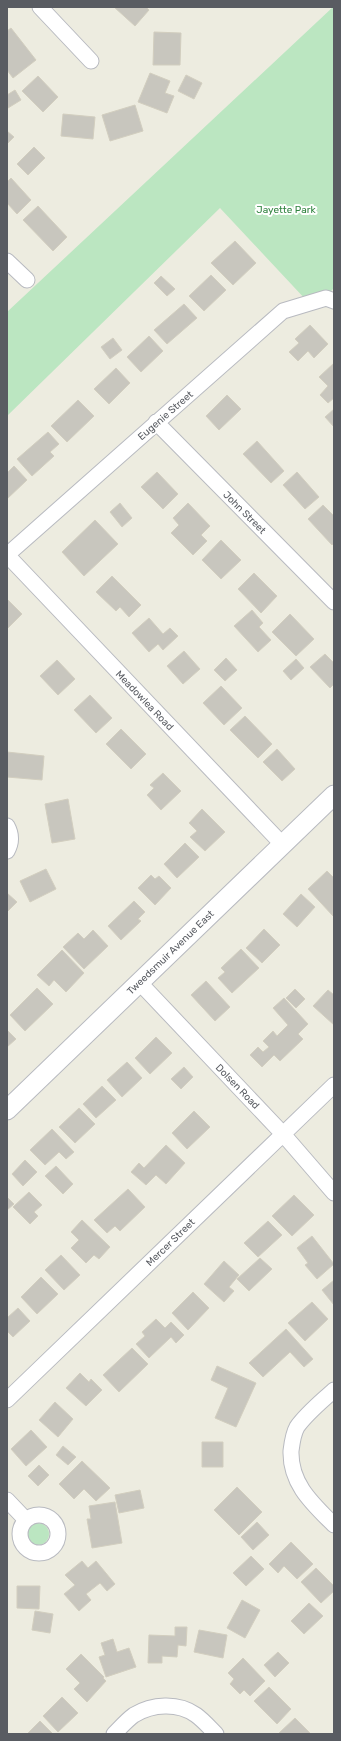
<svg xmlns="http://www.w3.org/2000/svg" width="341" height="1741" font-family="Rubik,sans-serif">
<rect width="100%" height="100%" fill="#edece0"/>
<path fill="#bbe6c1" d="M333,7H334V288L325,297L307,301L220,208L7,416V312Z
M27 1534a11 11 0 1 1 22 0a11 11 0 1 1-22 0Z"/>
<path fill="#c8c6be" stroke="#d2cebf" d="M114,7H146L149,10L135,26Z
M11,28L36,60L13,78L7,70V31Z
M154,32L181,33L180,65H153Z
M150,73L170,81L165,93L174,96L167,113L138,102Z
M186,75L202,83L194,99L178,91Z
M38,76L58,97L43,112L22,91Z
M15,90L21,100L8,108L7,95Z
M135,105L143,131L110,141L102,115Z
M63,114L95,117L93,139L61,136Z
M7,131L14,137L7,144Z
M34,147L45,158L28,175L17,164Z
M11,178L31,200L17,214L7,203V182Z
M38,206L67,237L53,251L23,220Z
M235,241L256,263L233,285L211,263Z
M211,275L226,290L204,311L189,296Z
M161,276L175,289L167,296L154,283Z
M184,304L197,318L167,344L154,330Z
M310,325L328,344L314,358L308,351L298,361L289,352L299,343L295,339Z
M149,336L163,351L141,372L127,357Z
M113,338L122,350L110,359L101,347Z
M334,363V398L328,403L320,395L328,386L319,377Z
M116,368L130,383L109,404L94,389Z
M227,395L241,409L219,430L206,416Z
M78,400L94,416L67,442L51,426Z
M334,409V427L325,417Z
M48,432L59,444L50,452L54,456L32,476L17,459Z
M257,441L284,471L271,483L243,454Z
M14,466L27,480L7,499V473Z
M157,472L178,494L163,509L141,487Z
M297,472L319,497L305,509L283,485Z
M120,503L132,518L122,527L110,512Z
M188,503L210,526L201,535L207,541L193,555L171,533L179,525L173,518Z
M323,505L334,516V543L332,545L308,519Z
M95,520L118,544L84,576L62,552Z
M221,540L241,560L221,579L202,560Z
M254,573L277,596L261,613L238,589Z
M112,576L141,605L129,617L120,607L116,611L96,592Z
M7,599L22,614L7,629Z
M252,610L263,623L259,627L271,640L258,652L234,626Z
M290,614L314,639L296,656L272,632Z
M149,618L163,634L170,628L178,636L163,650L158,644L149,652L132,633Z
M184,651L200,669L183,684L167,666Z
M325,654L334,663V684L330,688L310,667Z
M226,658L237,670L225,681L214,670Z
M296,659L304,668L291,680L283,671Z
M57,660L75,679L58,695L40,676Z
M221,686L242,708L224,725L203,703Z
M90,695L112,718L96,733L74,710Z
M245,716L272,744L258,758L230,730Z
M121,729L146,754L131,769L106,744Z
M277,749L295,769L282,781L263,762Z
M7,752L44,756L42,780L7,777Z
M163,773L181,791L161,810L147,795L154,788L150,785Z
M68,799L75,839L52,843L45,804Z
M202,809L225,832L205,851L190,837L197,831L189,823Z
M185,843L199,857L177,878L164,864Z
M46,869L56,889L30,902L20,881Z
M327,871L334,878L333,916L308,889Z
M151,875L155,879L159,876L171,888L155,905L138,888Z
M7,893L17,902L7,912Z
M301,894L315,907L297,927L283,914Z
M134,901L145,912L138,919L141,921L121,940L108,926Z
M264,929L280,945L262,963L246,948Z
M93,930L108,946L84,969L63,947L78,933L84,939Z
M241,949L259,968L232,993L218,978L225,972L221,968Z
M62,950L84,973L66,992L54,980L49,986L37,975Z
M206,981L230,1007L215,1021L191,995Z
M37,988L53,1004L25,1031L10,1015Z
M295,989L305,999L296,1008L286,998Z
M328,990L334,995V1025L313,1006Z
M284,998L308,1024L298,1034L303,1039L280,1061L274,1055L262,1067L250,1055L258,1047L263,1052L269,1047L263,1041L273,1031L277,1036L288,1025L273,1008Z
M7,1030L16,1039L7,1047Z
M156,1037L172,1053L150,1074L135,1058Z
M127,1062L142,1078L122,1097L107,1080Z
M184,1067L193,1077L181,1089L171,1079Z
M102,1086L116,1100L96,1118L83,1104Z
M79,1108L95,1124L75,1143L59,1127Z
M194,1111L210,1127L187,1149L172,1133Z
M52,1129L74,1152L66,1159L59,1152L45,1165L30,1150Z
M166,1145L185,1163L166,1184L156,1175L146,1185L131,1172L139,1163L144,1168Z
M25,1160L37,1172L23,1186L12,1174Z
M56,1166L73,1184L63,1194L45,1176Z
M128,1189L145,1207L120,1231L115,1226L107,1233L94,1220Z
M29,1192L42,1205L34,1212L38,1216L30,1224L13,1207Z
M294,1195L314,1215L292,1236L272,1216Z
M7,1197L14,1204L7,1210Z
M82,1220L110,1247L99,1259L94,1255L86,1263L71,1248L79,1240L71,1232Z
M268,1221L282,1235L258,1257L244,1243Z
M312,1236L334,1264L317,1279L305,1265L308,1263L297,1248Z
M61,1255L80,1275L64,1290L45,1270Z
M260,1258L272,1269L249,1291L237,1279Z
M224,1261L239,1275L229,1287L234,1291L224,1302L204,1284Z
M41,1277L58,1294L37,1314L21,1297Z
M334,1280V1305L322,1290Z
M193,1292L209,1308L188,1330L172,1313Z
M312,1302L328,1319L305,1341L288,1323Z
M18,1308L30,1321L13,1337L7,1331V1318Z
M156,1319L165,1328L171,1322L184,1335L176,1343L171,1337L149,1358L136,1344L145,1336L142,1332Z
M286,1329L313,1359L304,1367L290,1352L263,1377L249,1363Z
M132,1348L148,1364L119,1392L103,1375Z
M217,1366L256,1383L236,1427L215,1418L228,1388L211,1380Z
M80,1373L89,1382L91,1379L102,1390L86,1406L66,1388Z
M55,1402L73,1419L58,1437L39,1420Z
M31,1430L47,1447L26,1466L11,1449Z
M202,1442H223V1467H202Z
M63,1446L76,1457L68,1465L56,1455Z
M82,1461L110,1488L96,1501L84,1489L74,1499L59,1484Z
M39,1465L49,1475L38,1486L28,1476Z
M237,1487L262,1512L239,1535L214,1510Z
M140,1490L144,1508L119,1513L115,1495Z
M115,1502L122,1543L92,1548L87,1519H91L89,1506Z
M257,1522L269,1535L253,1550L241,1537Z
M291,1542L313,1564L297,1579L284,1566L278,1573L269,1564Z
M251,1556L264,1569L246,1586L233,1573Z
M82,1561L88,1568L96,1561L115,1584L107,1591L100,1583L86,1594L91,1600L79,1611L64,1594L75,1585L65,1575Z
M316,1568L334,1586V1591L321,1603L301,1582Z
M17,1586H40L39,1609L17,1608Z
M242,1600L260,1610L245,1638L227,1628Z
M309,1603L323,1616L304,1634L291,1621Z
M35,1611L53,1614L50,1633L32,1630Z
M175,1627H187L186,1646L178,1645L177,1657L162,1656V1663H148L149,1635L175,1636Z
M199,1630L227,1635L223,1658L194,1652Z
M113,1639L117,1652L129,1648L136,1667L106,1677L99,1657L105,1655L101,1643Z
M278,1652L289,1663L275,1677L264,1665Z
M81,1654L104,1677L103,1678L106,1681L87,1702L74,1689L80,1683L66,1669Z
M243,1658L265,1681L250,1696L244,1690L240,1694L230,1684L234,1679L228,1673Z
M269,1687L291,1709L277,1724L254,1701Z
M62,1697L78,1713L58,1732L43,1716Z
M295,1718L311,1734H279V1733Z
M40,1721L53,1734H27Z"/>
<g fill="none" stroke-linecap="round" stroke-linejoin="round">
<g stroke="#b8bac0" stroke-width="17">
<path id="minor" d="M40,7L91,61
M7,261L27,280
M156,422L334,602
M7,555L283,311L326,298L334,301
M7,555L283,845
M7,826C12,835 12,842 7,851
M139,982L283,1134L334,1193
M334,1390C321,1402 307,1413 297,1427C293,1434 292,1443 291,1451C290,1484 313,1504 334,1525
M7,1400L334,1085
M7,1500L26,1520
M20 1534a19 19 0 1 1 38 0a19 19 0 1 1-38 0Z
M114,1734C120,1728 127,1720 134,1715C152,1704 178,1702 196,1715C203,1720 209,1727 216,1734"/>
</g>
<g stroke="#b8bac0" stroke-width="21">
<path id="tertiary" d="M7,1110L334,795"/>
</g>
<use href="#minor" stroke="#fff" stroke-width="15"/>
<use href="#tertiary" stroke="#fff" stroke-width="19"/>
</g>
<g text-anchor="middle" stroke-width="4" stroke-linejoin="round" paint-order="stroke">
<g font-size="10" fill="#30833f" stroke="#fff">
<text x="286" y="213">Jayette Park</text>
</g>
<g font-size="10" fill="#595c62" stroke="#fff">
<text transform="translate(165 415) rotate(-41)" y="4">Eugenie Street</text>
<text transform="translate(245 512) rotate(45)" y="4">John Street</text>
<text transform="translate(145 700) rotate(46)" y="4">Meadowlea Road</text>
<text transform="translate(170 952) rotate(-44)" y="4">Tweedsmuir Avenue East</text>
<text transform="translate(238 1086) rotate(46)" y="4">Dolsen Road</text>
<text transform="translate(170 1242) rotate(-44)" y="4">Mercer Street</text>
</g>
</g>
<rect width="341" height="1741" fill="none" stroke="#595c62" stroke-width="16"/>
</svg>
